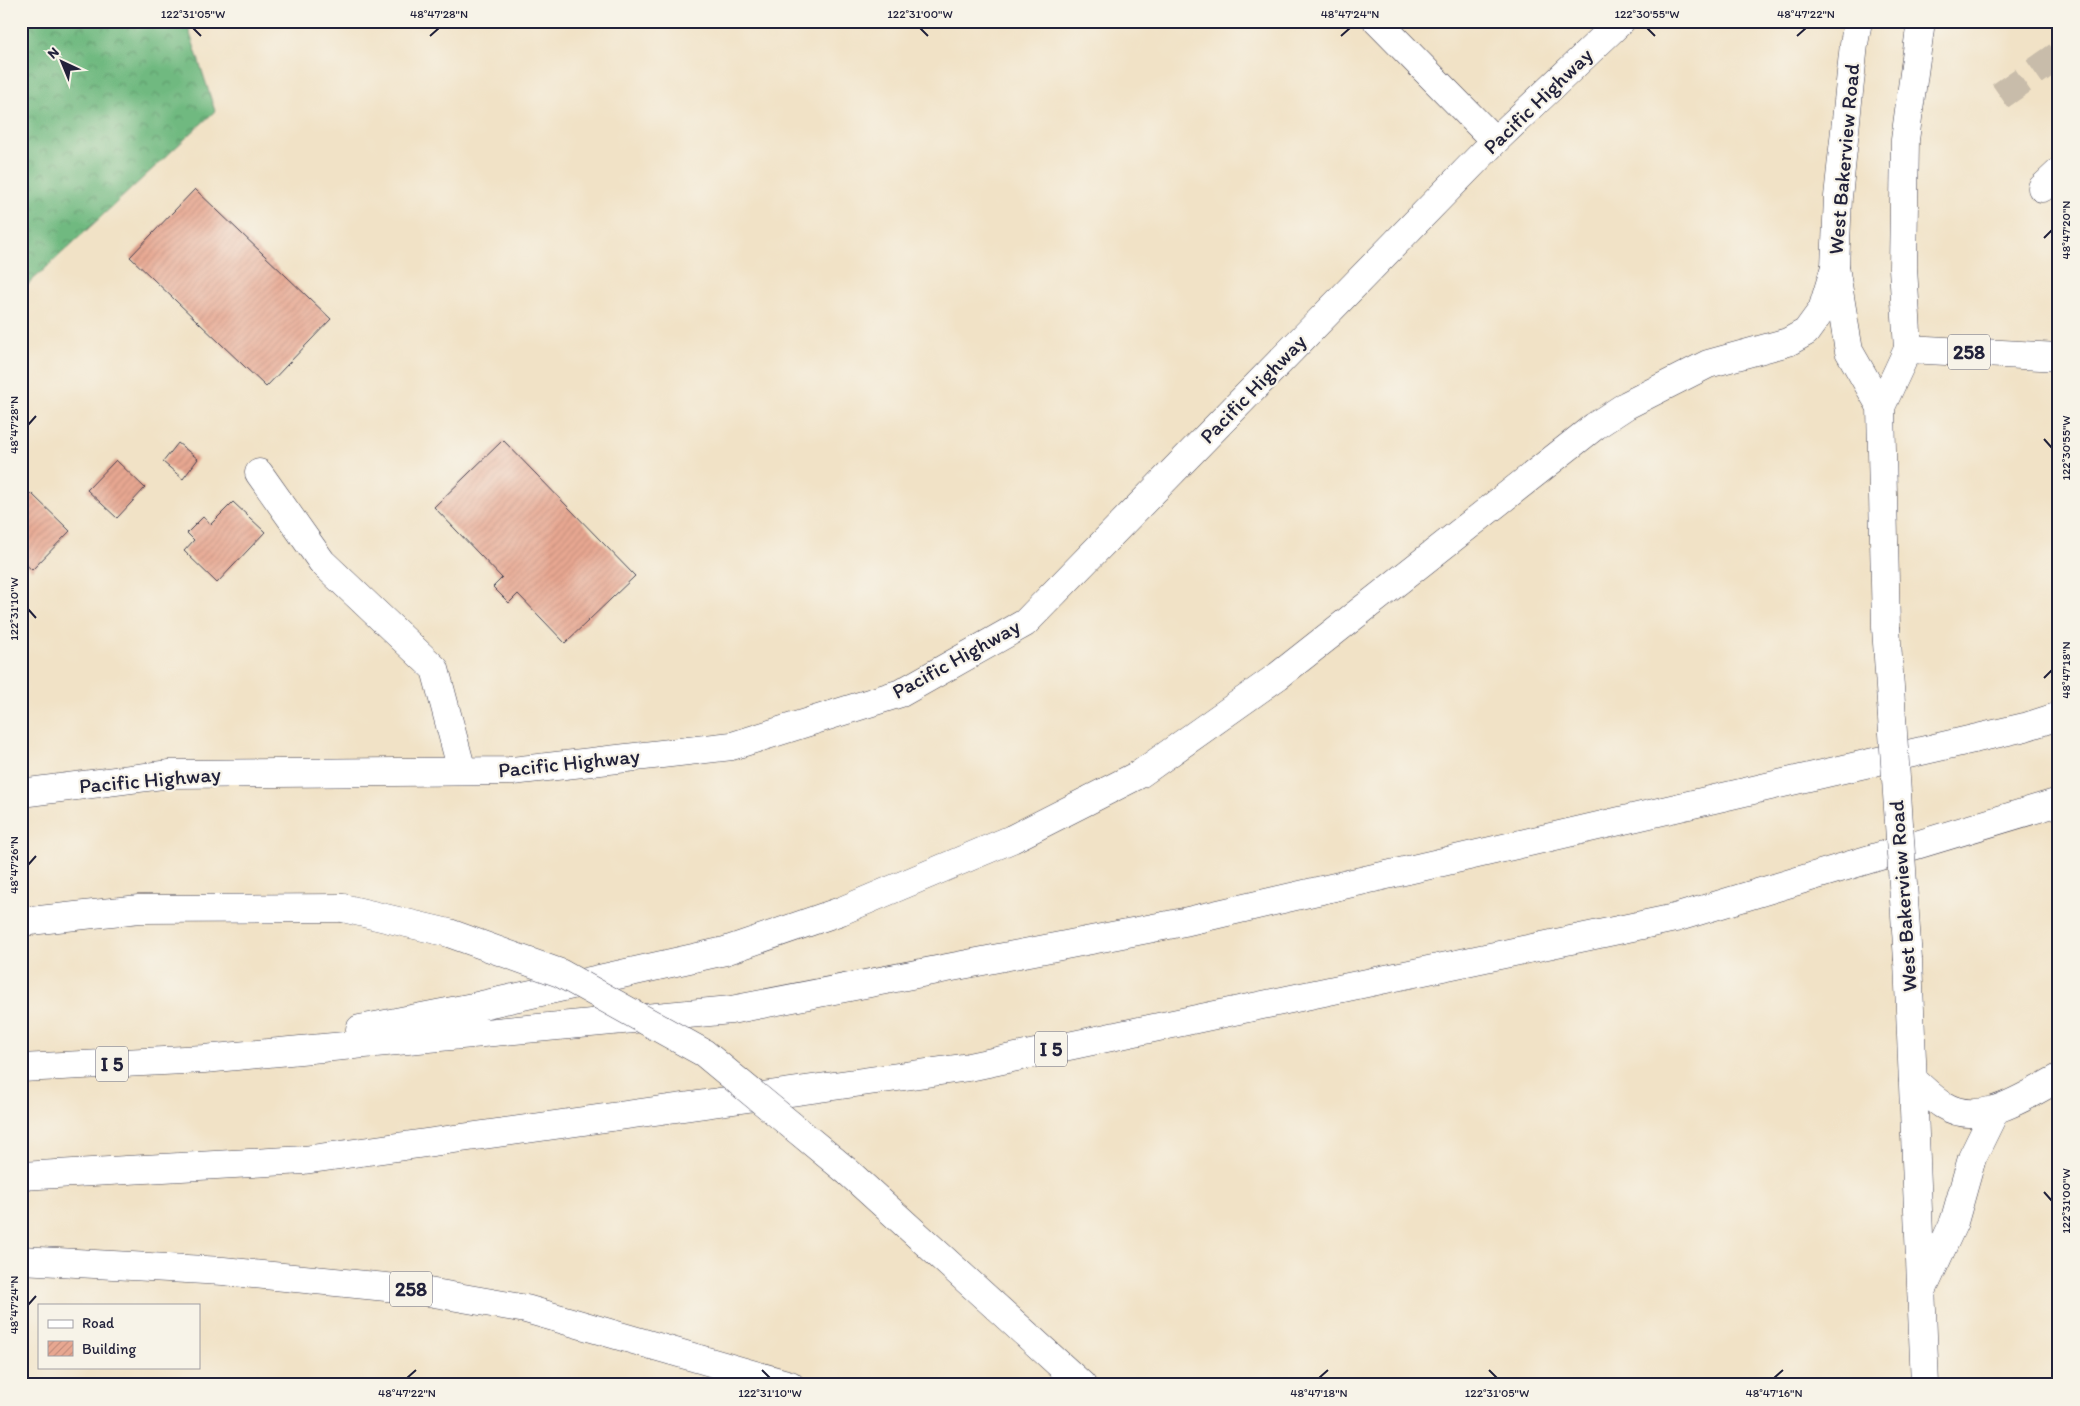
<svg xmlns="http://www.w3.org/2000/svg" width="2080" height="1406" font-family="Itim,sans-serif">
<defs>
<pattern id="forest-crowns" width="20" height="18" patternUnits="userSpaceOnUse" patternTransform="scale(1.25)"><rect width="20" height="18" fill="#70b980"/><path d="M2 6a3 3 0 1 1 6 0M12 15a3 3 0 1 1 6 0" fill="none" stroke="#5c966a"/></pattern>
<pattern id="building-hatch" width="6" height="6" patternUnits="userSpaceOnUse" patternTransform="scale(1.25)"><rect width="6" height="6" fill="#e7a791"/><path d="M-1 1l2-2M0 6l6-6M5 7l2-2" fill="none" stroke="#c68f7e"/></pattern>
</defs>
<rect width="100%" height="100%" fill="#f7f3e8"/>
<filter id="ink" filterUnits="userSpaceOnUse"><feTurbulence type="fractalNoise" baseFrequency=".02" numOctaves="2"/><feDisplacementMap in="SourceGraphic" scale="10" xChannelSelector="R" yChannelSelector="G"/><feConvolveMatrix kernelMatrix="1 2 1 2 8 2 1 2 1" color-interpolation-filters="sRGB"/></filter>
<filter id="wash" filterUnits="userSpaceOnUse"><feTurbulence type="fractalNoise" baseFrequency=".0096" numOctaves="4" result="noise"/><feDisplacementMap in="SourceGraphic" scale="20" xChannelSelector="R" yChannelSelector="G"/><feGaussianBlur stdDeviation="1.12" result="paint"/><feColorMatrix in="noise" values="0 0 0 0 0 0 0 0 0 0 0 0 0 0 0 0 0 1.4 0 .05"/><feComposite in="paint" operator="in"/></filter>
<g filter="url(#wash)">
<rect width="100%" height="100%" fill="#f1e2c6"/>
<path fill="url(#forest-crowns)" stroke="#496e5e" d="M21,21H186L215,111L21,291Z"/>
<g id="blocks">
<path fill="url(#building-hatch)" d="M2019,21H2059V24H2019Z
M195,189L331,319L266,387L130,257Z
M503,440L635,576L565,643L518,594L509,603L493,587L502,578L434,507Z
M178,443L198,459L183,479L163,462Z
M116,460L145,488L117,518L87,490Z
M31,493L70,531L32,570L21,560V503Z
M233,502L265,532L217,583L184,551L194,540L187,533L203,517L211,524Z"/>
</g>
</g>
<g filter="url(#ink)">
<use href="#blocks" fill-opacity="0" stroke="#413f50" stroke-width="1"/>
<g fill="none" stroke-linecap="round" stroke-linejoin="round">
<path stroke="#c8bcaa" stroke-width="28" stroke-dasharray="28 14" stroke-linecap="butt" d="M2000,96L2059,55"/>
<g stroke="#413f50" stroke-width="29">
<path id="minor" d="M1377,21L1495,141
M2042,188L2059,172
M259,473L322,562L435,669L462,771
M21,793L170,774L512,771L732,746L901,693L1025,623L1495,141L1621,21"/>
</g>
<g stroke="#413f50" stroke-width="29">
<path id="major" d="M1858,21L1854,44L1838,197L1835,267L1849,351L1881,407
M1886,627L1881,407L1908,349L1903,268L1905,140L1921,21
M1908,960L1925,1385"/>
</g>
<g stroke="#413f50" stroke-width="29">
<path id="highway" d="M1908,349L2059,357
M21,922L139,909L343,908
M360,1029L473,1007L725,951L841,911L1012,839L1140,774L1278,676L1595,426L1627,405L1708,364L1788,342L1806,332L1822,310L1835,267
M21,1068L204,1059L731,1010L1184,922L2025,727L2059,716
M1913,1080C1923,1088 1932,1098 1943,1105C1981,1129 2026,1095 2059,1078
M848,1172L1082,1385
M21,1176L304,1160L969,1067L1675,918L2059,802
M21,1260L223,1271L417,1290L526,1309L790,1385
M1923,1289L1954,1222L1972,1158L1995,1111"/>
</g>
<use href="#minor" stroke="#fff" stroke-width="28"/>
<use href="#major" stroke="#fff" stroke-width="28"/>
<use href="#highway" stroke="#fff" stroke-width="28"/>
<g stroke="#413f50" stroke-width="29" stroke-linecap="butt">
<path id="major-bridge" d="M1886,627L1908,960"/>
</g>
<g stroke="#413f50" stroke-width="29" stroke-linecap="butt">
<path id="highway-bridge" d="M343,908L449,933L560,973L704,1053L848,1172"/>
</g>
<use href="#major-bridge" stroke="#fff" stroke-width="28"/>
<use href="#highway-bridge" stroke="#fff" stroke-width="28"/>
</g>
</g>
<path fill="none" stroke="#22223b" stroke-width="2" d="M193,28L201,36M920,28L928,36M1647,28L1655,36M430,36L439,28M1341,36L1350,28M1797,36L1806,28M2044,238L2052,230M28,425L36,416M2044,439L2052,448M28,609L36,618M2044,678L2052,670M28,865L36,856M2044,1192L2052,1201M28,1305L36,1296M762,1370L770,1378M1489,1370L1497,1378M407,1378L416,1370M1319,1378L1328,1370M1774,1378L1783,1370"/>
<g text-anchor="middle" stroke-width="4.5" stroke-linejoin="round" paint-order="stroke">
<g fill="#f7f3e8" stroke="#62616f" stroke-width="1">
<rect x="1948" y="334.5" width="42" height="35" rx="4"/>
<rect x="1035" y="1031.5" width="32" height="35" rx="4"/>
<rect x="96" y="1046.5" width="32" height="35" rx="4"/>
<rect x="390" y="1271.5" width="42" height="35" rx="4"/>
</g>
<g font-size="20" font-weight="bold" fill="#22223b">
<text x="1969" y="359">258</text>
<text x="1051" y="1056">I 5</text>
<text x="112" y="1071">I 5</text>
<text x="411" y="1296">258</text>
</g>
<g font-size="21" fill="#22223b" stroke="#f7f3e8">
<text transform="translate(1538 101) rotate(-44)" y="7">Pacific Highway</text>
<text transform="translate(1844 159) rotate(-85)" y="7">West Bakerview Road</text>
<text transform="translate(1253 389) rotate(-46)" y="7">Pacific Highway</text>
<text transform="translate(956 659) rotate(-29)" y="7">Pacific Highway</text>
<text transform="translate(569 763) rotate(-6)" y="7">Pacific Highway</text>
<text transform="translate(150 780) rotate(-5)" y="7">Pacific Highway</text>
<text transform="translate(1903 896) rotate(-94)" y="7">West Bakerview Road</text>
</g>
</g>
<rect width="2080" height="1406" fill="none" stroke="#f7f3e8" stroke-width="55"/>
<rect x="38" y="1304" width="162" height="65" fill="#f7f3e8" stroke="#a29fa3"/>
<rect x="48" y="1320" width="25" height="8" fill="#ffffff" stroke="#a29fa3"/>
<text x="82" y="1328" font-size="15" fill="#22223b">Road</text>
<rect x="48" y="1341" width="25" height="15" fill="url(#building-hatch)" stroke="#a29fa3"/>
<text x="82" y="1354" font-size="15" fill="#22223b">Building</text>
<g transform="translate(62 62) rotate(316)" stroke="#f7f3e8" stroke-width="4" paint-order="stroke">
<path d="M0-4L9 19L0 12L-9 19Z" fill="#22223b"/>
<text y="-8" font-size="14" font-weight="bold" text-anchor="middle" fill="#22223b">N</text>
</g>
<rect x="28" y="28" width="2024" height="1350" fill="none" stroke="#22223b" stroke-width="2"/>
<g font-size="12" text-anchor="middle" fill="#22223b">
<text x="193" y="18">122°31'05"W</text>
<text x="439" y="18">48°47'28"N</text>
<text x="920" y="18">122°31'00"W</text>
<text x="1350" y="18">48°47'24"N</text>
<text x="1647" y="18">122°30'55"W</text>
<text x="1806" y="18">48°47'22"N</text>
<text transform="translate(2066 230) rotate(-90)" y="4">48°47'20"N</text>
<text transform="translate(14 425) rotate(-90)" y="4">48°47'28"N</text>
<text transform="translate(2066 448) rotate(-90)" y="4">122°30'55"W</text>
<text transform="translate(14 609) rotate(-90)" y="4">122°31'10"W</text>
<text transform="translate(2066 670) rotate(-90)" y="4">48°47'18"N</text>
<text transform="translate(14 865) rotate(-90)" y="4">48°47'26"N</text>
<text transform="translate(2066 1201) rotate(-90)" y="4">122°31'00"W</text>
<text transform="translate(14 1305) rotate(-90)" y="4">48°47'24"N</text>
<text x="407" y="1397">48°47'22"N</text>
<text x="770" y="1397">122°31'10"W</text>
<text x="1319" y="1397">48°47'18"N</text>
<text x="1497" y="1397">122°31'05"W</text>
<text x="1774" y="1397">48°47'16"N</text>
</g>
</svg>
